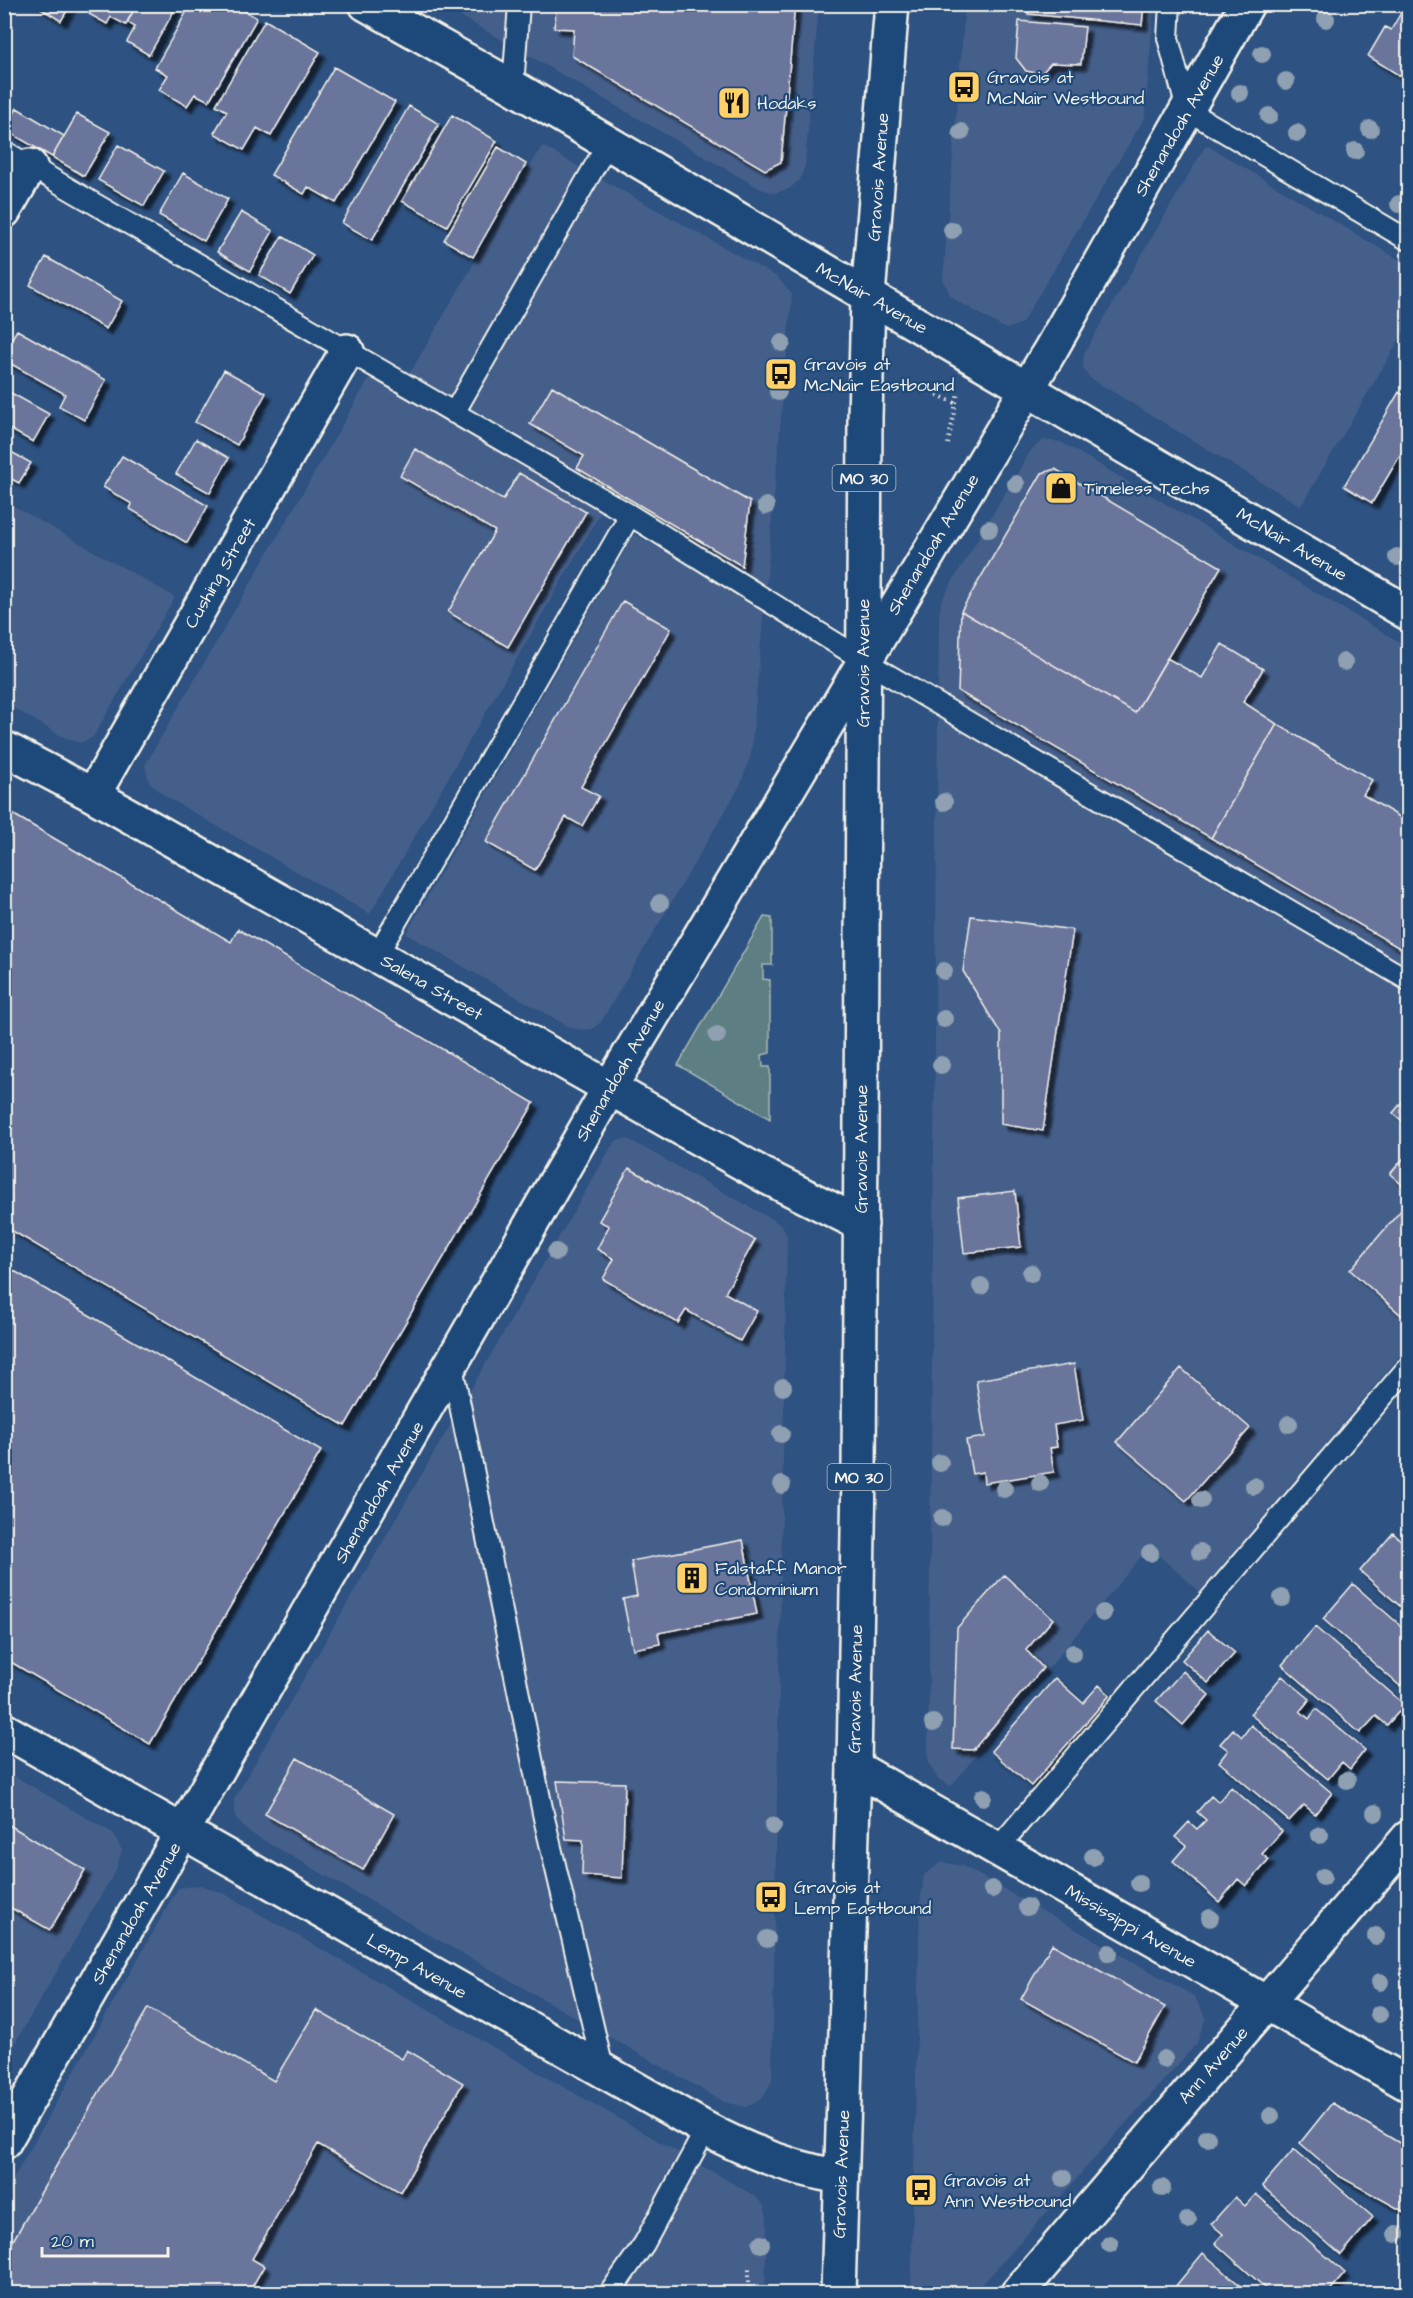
<svg xmlns="http://www.w3.org/2000/svg" width="1413" height="2298" font-family="'Architects Daughter',sans-serif">
<defs>
<filter id="shadow"><feDropShadow dx="5.5" dy="5.5" stdDeviation="1.5" flood-color="#0009"/></filter>
</defs>
<rect width="100%" height="100%" fill="#2e5281"/>
<filter id="ink" filterUnits="userSpaceOnUse"><feTurbulence type="fractalNoise" baseFrequency=".0167" numOctaves="2"/><feDisplacementMap in="SourceGraphic" scale="12" xChannelSelector="R" yChannelSelector="G"/><feConvolveMatrix kernelMatrix="1 2 1 2 8 2 1 2 1" color-interpolation-filters="sRGB"/></filter>
<g filter="url(#ink)">
<path fill="#445f8b" d="M441,5H819L805,165L800,180L789,189L774,193L759,188Z
M965,5H1154L1145,117L1022,323L1006,329L957,301L950,295L943,280Z
M1206,145L1408,265V325L1301,506L1090,378L1083,368L1084,353Z
M542,146L777,277L792,294L766,587L409,375Z
M370,377L601,512L370,914L165,796L149,782L145,765Z
M1043,440L1061,442L1408,647V1346L1200,1592L1149,1547L951,1786L938,1779L928,1763L939,618L941,601L1031,450Z
M5,501L175,597L93,737L80,743L63,737L5,703Z
M634,534L764,608L751,754L741,784L601,1022L592,1029L581,1030L571,1028L406,934Z
M628,1139L775,1221L783,1227L787,1236L772,2080L764,2096L747,2107L724,2102L247,1831L235,1817L234,1799L611,1147L617,1140Z
M5,1771L113,1833L122,1850L116,1870L5,2060Z
M941,1862L963,1866L1194,1996L1206,2018L1197,2043L975,2293L911,2294L920,1904L924,1875Z
M200,1885L223,1893L755,2196L764,2206L767,2217L765,2293L5,2294V2193L178,1888Z"/>
<path fill="#5d7e82" stroke="#a8b8b5" stroke-width="1.5" d="M764,917L772,918V965H763V979L770,980V1053L762,1055L763,1067H770V1119L678,1065Z"/>
<path fill="#6b749c" stroke="#f4f1e8" stroke-width="1.5" filter="url(#shadow)" d="M34,4H71L61,21Z
M87,4H137L126,25L111,17L107,24L89,14L93,8Z
M137,4H178L149,55L127,42L135,27L127,22Z
M191,4H233L257,18L209,101L195,94L187,106L159,90L168,75L155,68Z
M557,4H795L781,162L765,170L572,56L574,29L554,28Z
M1028,4H1144L1142,25L1028,14Z
M1406,4H1408V81L1368,56L1385,27L1391,30Z
M265,20L320,52L271,136L257,128L244,150L214,133L227,111L216,105Z
M1019,21L1085,27L1081,64L1051,63L1041,74L1026,71L1016,58Z
M334,67L395,102L336,203L308,187L304,194L271,175Z
M409,106L439,124L372,240L342,223Z
M17,108L64,136L52,157L5,130Z
M77,114L110,132L84,176L52,157Z
M452,115L497,141L447,226L402,201Z
M118,145L164,171L144,206L98,180Z
M498,147L526,164L473,257L444,240Z
M183,173L228,199L204,241L159,215Z
M241,212L273,231L250,271L217,252Z
M282,236L313,255L290,294L259,275Z
M46,257L122,301L106,329L30,285Z
M17,330L106,380L84,420L59,406L65,394L4,360V351Z
M224,370L266,393L237,445L195,422Z
M552,386L750,502L742,566L577,468L584,456L530,424Z
M4,389L49,414L33,442L4,426Z
M1399,392L1408,398V442L1372,503L1344,486Z
M196,439L229,458L210,493L176,474Z
M4,448L31,463L19,483L4,475Z
M415,449L503,500L519,473L586,512L508,647L448,612L495,531L400,476Z
M122,456L208,506L187,543L130,509L132,504L103,487Z
M1055,469L1221,567L1135,713L961,611L1042,473Z
M623,601L671,629L581,787L599,796L582,826L566,817L535,870L486,842Z
M961,611L1135,713L1167,658L1202,678L1222,644L1263,669L1243,702L1277,724L1211,838L958,691Z
M1277,724L1372,780L1363,795L1408,822V953L1211,838Z
M4,809L231,942L238,929L534,1103L345,1426L4,1226Z
M971,916L1073,930L1043,1131L1001,1124V1034L963,971Z
M1408,1095V1126L1393,1113Z
M1408,1153V1190L1390,1174Z
M629,1168L755,1240L725,1293L757,1311L740,1341L686,1310L678,1323L603,1279L614,1259L597,1249L609,1226L599,1221Z
M1015,1191L1021,1247L964,1253L958,1198Z
M1408,1202V1321L1350,1270Z
M4,1265L321,1451L150,1744L4,1658Z
M1074,1364L1083,1420L1054,1425L1057,1447L1050,1448L1054,1472L984,1483L983,1472L972,1474L966,1440L985,1437L976,1380Z
M1181,1368L1250,1428L1186,1501L1117,1442Z
M1393,1533L1408,1547V1613L1360,1571Z
M743,1540L757,1614L658,1633L660,1644L633,1649L623,1599L637,1596L631,1561Z
M1004,1575L1053,1619L1026,1650L1043,1668L973,1750L953,1749L957,1628Z
M1353,1584L1408,1632V1676L1400,1686L1323,1619Z
M1315,1627L1405,1705L1387,1725L1376,1716L1360,1733L1282,1665Z
M1208,1630L1235,1653L1208,1683L1182,1660Z
M1183,1671L1209,1695L1183,1725L1156,1701Z
M1282,1676L1310,1699L1300,1711L1309,1719L1316,1709L1365,1750L1350,1769L1342,1762L1328,1779L1250,1714Z
M1055,1678L1083,1703L1099,1685L1110,1695L1031,1786L991,1751Z
M1251,1725L1332,1793L1315,1814L1304,1805L1289,1821L1219,1762L1228,1750L1220,1744L1233,1729L1242,1737Z
M297,1758L394,1814L363,1870L265,1814Z
M557,1781L625,1783L622,1878L582,1875L583,1840L566,1839Z
M1231,1787L1282,1831L1262,1854L1269,1860L1246,1886L1238,1879L1219,1902L1173,1861L1186,1846L1175,1837L1189,1822L1197,1829L1206,1820L1197,1812L1211,1796L1218,1802Z
M4,1822L85,1870L50,1930L4,1904Z
M1052,1944L1165,2007L1134,2062L1021,1999Z
M148,2008L274,2081L316,2010L402,2059L407,2050L463,2083L400,2192L318,2144L252,2259L264,2266L248,2294H4V2256Z
M1332,2103L1408,2148V2214L1337,2175L1300,2143Z
M1294,2149L1373,2217L1341,2255L1262,2186Z
M1256,2194L1345,2273L1327,2294H1272L1215,2243L1223,2234L1211,2224L1235,2197L1245,2206Z
M1203,2253L1250,2294H1169Z
M1408,2282V2294H1398Z"/>
<g fill="none" stroke-linecap="round" stroke-linejoin="round">
<g stroke="#f4f1e8" stroke-width="24">
<path id="lane" d="M1170,4L1168,38L1187,110L1408,240
M513,87L519,4
M4,151L630,515L863,660L1408,980
M454,413L608,143
M377,955L630,515
M452,1366L544,1818L604,2073
M997,1849L1408,1367
M609,2294L644,2244L706,2129"/>
</g>
<g stroke="#f4f1e8" stroke-width="38">
<path id="street" d="M366,4L513,87L1408,613
M4,211L30,166
M4,748L93,795L767,1177L861,1224
M93,795L347,351
M4,1730L706,2129C749,2152 792,2169 841,2177
M854,1767L1408,2084
M4,2142L610,1087L1051,349L1247,4
M1017,2294L1408,1838"/>
</g>
<g stroke="#f4f1e8" stroke-width="38">
<path id="primary" d="M838,2294L854,1767L859,1473L865,418L868,296L892,4"/>
</g>
<path stroke="#f4f1e8" stroke-width="4" stroke-dasharray="1.5 4.5" stroke-linecap="butt" d="M937,395L955,403
M948,444L958,392
M749,2294V2268"/>
<use href="#lane" stroke="#1f4a7a" stroke-width="20"/>
<use href="#street" stroke="#1f4a7a" stroke-width="33"/>
<use href="#primary" stroke="#1f4a7a" stroke-width="33"/>
</g>
<g fill="#8ea0b1">
<circle cx="1326" cy="19" r="9"/>
<circle cx="1262" cy="54" r="9"/>
<circle cx="1286" cy="81" r="9"/>
<circle cx="1240" cy="93" r="9"/>
<circle cx="1269" cy="116" r="9"/>
<circle cx="1370" cy="129" r="9"/>
<circle cx="961" cy="132" r="9"/>
<circle cx="1297" cy="133" r="9"/>
<circle cx="1355" cy="151" r="9"/>
<circle cx="1399" cy="204" r="9"/>
<circle cx="952" cy="230" r="9"/>
<circle cx="782" cy="343" r="9"/>
<circle cx="778" cy="392" r="9"/>
<circle cx="1016" cy="484" r="9"/>
<circle cx="766" cy="506" r="9"/>
<circle cx="989" cy="529" r="9"/>
<circle cx="1397" cy="557" r="9"/>
<circle cx="1344" cy="662" r="9"/>
<circle cx="944" cy="802" r="9"/>
<circle cx="660" cy="903" r="9"/>
<circle cx="944" cy="971" r="9"/>
<circle cx="944" cy="1019" r="9"/>
<circle cx="717" cy="1035" r="9"/>
<circle cx="941" cy="1065" r="9"/>
<circle cx="556" cy="1252" r="9"/>
<circle cx="1031" cy="1273" r="9"/>
<circle cx="981" cy="1286" r="9"/>
<circle cx="783" cy="1387" r="9"/>
<circle cx="1289" cy="1424" r="9"/>
<circle cx="781" cy="1434" r="9"/>
<circle cx="940" cy="1463" r="9"/>
<circle cx="1040" cy="1483" r="9"/>
<circle cx="782" cy="1485" r="9"/>
<circle cx="1254" cy="1486" r="9"/>
<circle cx="1004" cy="1489" r="9"/>
<circle cx="1201" cy="1500" r="9"/>
<circle cx="942" cy="1518" r="9"/>
<circle cx="1200" cy="1552" r="9"/>
<circle cx="1150" cy="1553" r="9"/>
<circle cx="1282" cy="1598" r="9"/>
<circle cx="1103" cy="1613" r="9"/>
<circle cx="1073" cy="1653" r="9"/>
<circle cx="933" cy="1723" r="9"/>
<circle cx="1347" cy="1780" r="9"/>
<circle cx="983" cy="1797" r="9"/>
<circle cx="1375" cy="1813" r="9"/>
<circle cx="773" cy="1826" r="9"/>
<circle cx="1320" cy="1835" r="9"/>
<circle cx="1093" cy="1857" r="9"/>
<circle cx="1323" cy="1877" r="9"/>
<circle cx="1139" cy="1883" r="9"/>
<circle cx="992" cy="1889" r="9"/>
<circle cx="1027" cy="1907" r="9"/>
<circle cx="1210" cy="1918" r="9"/>
<circle cx="1376" cy="1936" r="9"/>
<circle cx="767" cy="1939" r="9"/>
<circle cx="1109" cy="1953" r="9"/>
<circle cx="1380" cy="1982" r="9"/>
<circle cx="1379" cy="2014" r="9"/>
<circle cx="1164" cy="2059" r="9"/>
<circle cx="1271" cy="2116" r="9"/>
<circle cx="1207" cy="2138" r="9"/>
<circle cx="1063" cy="2178" r="9"/>
<circle cx="1162" cy="2188" r="9"/>
<circle cx="1188" cy="2220" r="9"/>
<circle cx="1396" cy="2234" r="9"/>
<circle cx="761" cy="2244" r="9"/>
<circle cx="1110" cy="2244" r="9"/>
</g>
</g>
<defs>
<g id="bus-square" transform="scale(1.725)"><rect x="-9" y="-9" width="18" height="18" rx="4" fill="#ffd166" stroke="#1f4a7a"/><path d="M-5-6H5V4H4V6H2V4H-2V6H-4V4H-5ZM-3.5-4V0h7V-4ZM-3.5 1.2v1.5H-2V1.2ZM2 1.2v1.5H3.5V1.2Z" fill="#111"/></g>
<g id="restaurant-square" transform="scale(1.725)"><rect x="-9" y="-9" width="18" height="18" rx="4" fill="#ffd166" stroke="#1f4a7a"/><path d="M-5-6h1v4h1v-4h1v4h1v-4h1v5L-1.5 .5V6h-2V.5L-5-1ZM5-6V6H3V1.5H1.5Q1.5-4 5-6Z" fill="#111"/></g>
<g id="shop-square" transform="scale(1.725)"><rect x="-9" y="-9" width="18" height="18" rx="4" fill="#ffd166" stroke="#1f4a7a"/><path d="M-5-2.5h2.3a2.7 3.5 0 0 1 5.4 0H5L5.5 6h-11ZM-1.5-2.5h3a1.5 2.3 0 0 0-3 0Z" fill="#111"/></g>
<g id="building-square" transform="scale(1.725)"><rect x="-9" y="-9" width="18" height="18" rx="4" fill="#ffd166" stroke="#1f4a7a"/><path d="M-4-6H4V6H1V3H-1V6H-4ZM-2.5-4.3h1.7v1.8h-1.7ZM.8-4.3h1.7v1.8H.8ZM-2.5-1h1.7V.8h-1.7ZM.8-1h1.7V.8H.8Z" fill="#111"/></g>
</defs>
<g fill-rule="evenodd">
<use href="#bus-square" x="964" y="87"/>
<use href="#restaurant-square" x="734" y="103"/>
<use href="#bus-square" x="781" y="374"/>
<use href="#shop-square" x="1061" y="488"/>
<use href="#building-square" x="692" y="1578"/>
<use href="#bus-square" x="771" y="1897"/>
<use href="#bus-square" x="921" y="2190"/>
</g>
<g text-anchor="middle" stroke-width="4.5" stroke-linejoin="round" paint-order="stroke">
<g fill="#1f4a7a" stroke="#b4bfc7" stroke-width="1.5">
<rect x="832.5" y="465" width="63" height="26" rx="4.5"/>
<rect x="827.5" y="1464" width="63" height="26" rx="4.5"/>
</g>
<g font-size="16" font-weight="bold" fill="#f4f1e8">
<text x="864" y="484">MO 30</text>
<text x="859" y="1483">MO 30</text>
</g>
<g font-size="18" fill="#f4f1e8" stroke="#1f4a7a" text-anchor="start">
<text x="987" y="83">Gravois at<tspan x="987" dy="21">McNair Westbound</tspan></text>
<text x="757" y="109">Hodaks</text>
<text x="804" y="370">Gravois at<tspan x="804" dy="21">McNair Eastbound</tspan></text>
<text x="1084" y="494">Timeless Techs</text>
<text x="715" y="1574">Falstaff Manor<tspan x="715" dy="21">Condominium</tspan></text>
<text x="794" y="1893">Gravois at<tspan x="794" dy="21">Lemp Eastbound</tspan></text>
<text x="944" y="2186">Gravois at<tspan x="944" dy="21">Ann Westbound</tspan></text>
</g>
<g font-size="18" fill="#f4f1e8" stroke="#1f4a7a">
<text transform="translate(1179 125) rotate(-60)" y="6">Shenandoah Avenue</text>
<text transform="translate(878 177) rotate(-86)" y="6">Gravois Avenue</text>
<text transform="translate(872 298) rotate(30)" y="6">McNair Avenue</text>
<text transform="translate(933 544) rotate(-59)" y="6">Shenandoah Avenue</text>
<text transform="translate(1292 544) rotate(31)" y="6">McNair Avenue</text>
<text transform="translate(220 573) rotate(-60)" y="6">Cushing Street</text>
<text transform="translate(863 663) rotate(-90)" y="6">Gravois Avenue</text>
<text transform="translate(432 987) rotate(30)" y="6">Salena Street</text>
<text transform="translate(620 1070) rotate(-60)" y="6">Shenandoah Avenue</text>
<text transform="translate(861 1149) rotate(-90)" y="6">Gravois Avenue</text>
<text transform="translate(379 1492) rotate(-60)" y="6">Shenandoah Avenue</text>
<text transform="translate(855 1689) rotate(-89)" y="6">Gravois Avenue</text>
<text transform="translate(136 1913) rotate(-60)" y="6">Shenandoah Avenue</text>
<text transform="translate(1131 1926) rotate(30)" y="6">Mississippi Avenue</text>
<text transform="translate(417 1966) rotate(30)" y="6">Lemp Avenue</text>
<text transform="translate(1213 2065) rotate(-49)" y="6">Ann Avenue</text>
<text transform="translate(841 2174) rotate(-88)" y="6">Gravois Avenue</text>
</g>
</g>
<rect width="1413" height="2298" fill="none" stroke="#1f4a7a" stroke-width="24"/>
<rect x="12" y="12" width="1389" height="2274" fill="none" stroke="#f4f1e8" stroke-width="2" filter="url(#ink)"/>
<path d="M42 2247v9h126v-9" fill="none" stroke="#f4f1e8" stroke-width="3"/>
<text x="51" y="2247" font-size="18" fill="#f4f1e8" stroke="#1f4a7a" stroke-width="4.5" paint-order="stroke">20 m</text>
</svg>
